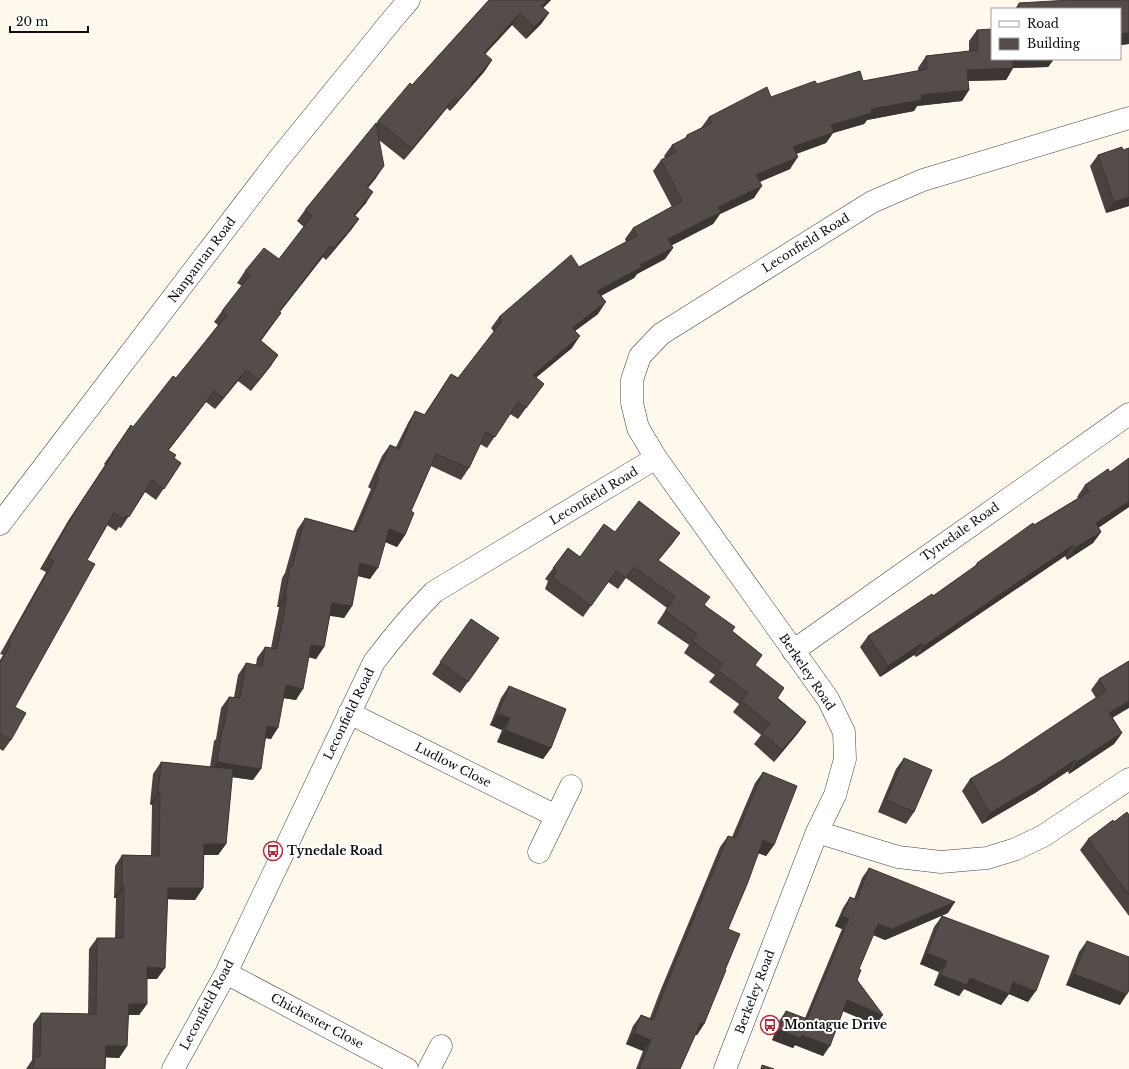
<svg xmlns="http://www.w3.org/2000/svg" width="1129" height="1069" font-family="'Libre Baskerville',serif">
<rect width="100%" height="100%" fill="#fff9ed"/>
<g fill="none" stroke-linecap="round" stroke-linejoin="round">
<g stroke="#404040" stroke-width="23">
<path id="minor" d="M0,524L278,160L392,20L409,0
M793,651L1129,414
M349,713L556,816
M817,832L898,857L941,862L987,858L1016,849L1043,836L1129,779
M539,852L571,786
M226,973L407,1069
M173,1069L226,973L374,662C393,637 412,614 434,592L656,458
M429,1069L441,1046
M725,1069L817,832L835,795L845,759L844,732L828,699L656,458L638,428L632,403V380L640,356L661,334L872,202L923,180L1129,118"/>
</g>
<use href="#minor" stroke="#fff" stroke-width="22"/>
</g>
<path fill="#49423f" d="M488,0H551L543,8L549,13L541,24L526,39L512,25L485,54L492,60L484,72L450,111L447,108L404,160L379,140L376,178L368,188L366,203L355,216L359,219L351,230L326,260L323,257L280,312L281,313L261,341L278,355L251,391L238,381L215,409L206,402L168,451L174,458L181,463L156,500L145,492L121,528L119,527L116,531L107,525L87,560L15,707L11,740L3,751L0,749V660L3,655L0,654L46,572L40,569L68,521L105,465L104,464L131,425L133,427L176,378L218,325L214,322L222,311L242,286L237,283L245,271L279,259L304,227L297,221L305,210L378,121L412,85L488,1Z
M1129,0V44L1120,45V9H1015L1019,3Z
M977,30L992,59H1054L1048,67L1013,68L1006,80L968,81L969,90L962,101L917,106L914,111L867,120L864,124L833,133L826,143L796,154L790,169L759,182L754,198L720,214L713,224L672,245L673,248L665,259L637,274L634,278L601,296L598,314L575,331L572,348L536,377L544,384L518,419L510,414L487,448L480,444L469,468L461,480L431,466L411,511L405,535L397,547L385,542L370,579L357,576L352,606L344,618L330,615L324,647L316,659L309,657L296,700L283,698L271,739L266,738L253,780L232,777L226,844L218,855H204L203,888L195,900L167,899L157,979H147V1004L139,1015H128L127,1046L119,1058L106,1057L105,1069H26L32,1060L33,1024L41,1013L88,1014L89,949L97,938H115L116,898H114L115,866L122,855H151L152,805L150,804L153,774L161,762L210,767L214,741L216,739L221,708L229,697H234L238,675L246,663L256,665L257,658L265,647L271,648L279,607H277L282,578L285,573L297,530L305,518L353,531L371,489L368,487L382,456L390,445L396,447L408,423L415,411L424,415L451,374L458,378L494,332L491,328L499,317L579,267L626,242L625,239L633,228L672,207L653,171L661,160L665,158L664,156L672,145L685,138L687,135L701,128L709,117L771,97L817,84L863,81L918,71V68L926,56L969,51V41Z
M1129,148V206L1106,213L1090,166L1098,155L1123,150Z
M1085,485L1129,507L1098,528L1101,532L1093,543L1067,560L1065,556L916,657L914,655L880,677L860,647L868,636L933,596L974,567L977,563L1034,525L1078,498L1077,497Z
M680,533L672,544L658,560L732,631L762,655L755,665L784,688L778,698L806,722L798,733L774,762L754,744L761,735L733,712L739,704L709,682L715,675L684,653L689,645L657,623L667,608L626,578L618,589L608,582L583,617L545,589L548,581L545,579L568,548L580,557Z
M471,619L499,638L460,693L432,674Z
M1129,661L1113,718L1122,733L1114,744L1069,774L1068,771L1035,793L982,824L962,791L970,779L1001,761L1096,698L1091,690L1099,679Z
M509,686L551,748L543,759L497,742L502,730L490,725L501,698Z
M904,758L914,812L906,824L878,812L896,769Z
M763,772L774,845L766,856L758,853L728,929L725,970L704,1024L697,1035H695L680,1069H636L643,1051L626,1044L633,1026L641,1015L650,1018L659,994L720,847L728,836L732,837L755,783Z
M1129,815V916L1080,850L1088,839L1114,822Z
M869,868L948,913L885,940L873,935L859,969L857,980L876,1025L843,1011L823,1056L795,1045L793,1048L772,1040L779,1021L786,1011L805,1018L842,929L835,926L843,908L850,897L854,899L862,878Z
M942,916L1028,1002L1009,994L1001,1005L964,989L959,996L934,985L939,972L920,964L934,927Z
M1087,941L1120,1005L1066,985L1079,952Z"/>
<path fill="#3c3633" d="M548,0H551L534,17L541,6Z
M520,13L512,25L476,64L484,53Z
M549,13L541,24L526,39L534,27Z
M1129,33V44L1120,45V34Z
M1012,59H1054L1048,67L1005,68Z
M492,60L484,72L450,111L458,100L471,84Z
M1013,68L1006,80L959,81L967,70Z
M969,90L962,101L917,106L914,111L867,120L864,124L833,133L826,143L785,158L793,147L831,125L871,109L921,95Z
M455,97L447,108L404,160L412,149Z
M798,157L790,169L748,187L756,175Z
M384,166L376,178L359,198L367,187Z
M762,186L754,198L720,214L713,224L661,251L668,239L718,207Z
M373,192L366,203L346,226L354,215Z
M1129,197V206L1106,213L1114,202Z
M359,219L351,230L326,260L334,248Z
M330,246L323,257L271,323L279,312Z
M673,248L665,259L637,274L634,278L589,302L597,291L640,265Z
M606,302L598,314L564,339L572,328Z
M281,313L273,324L252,351L260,340Z
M580,336L572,348L525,387L533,375Z
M278,355L271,366L251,391L259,380Z
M246,370L238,381L215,409L223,398Z
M214,391L206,402L160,461L168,450Z
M1129,501V507L1088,535L1096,523Z
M389,529L405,535L397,547L381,540Z
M1101,532L1093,543L1067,560L1075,548Z
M680,533L672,544L650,571L658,560Z
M1073,545L1065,556L916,657L924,646Z
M360,563L378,568L370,579L352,574Z
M285,596H287L279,607H277Z
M332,603L352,606L344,618L324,615Z
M922,643L914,655L880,677L888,666Z
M311,645L324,647L316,659L303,656Z
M286,685L303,689L296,700L278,697Z
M1129,701V708L1102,724L1109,713Z
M498,714L510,718L502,730L490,725Z
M806,722L798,733L774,762L782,750Z
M267,726L278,728L271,739L259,737Z
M505,730L551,748L543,759L497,742Z
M1122,733L1114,744L1069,774L1077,762Z
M1075,760L1068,771L1035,793L982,824L990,813Z
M217,762L261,769L253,780L209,774Z
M158,793H160L152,805L150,804Z
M763,840L774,845L766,856L755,852Z
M204,844H226L218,855H197Z
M122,887H124L116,898H114Z
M168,888H203L195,900L160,899Z
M955,902L948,913L885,940L871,934L878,924Z
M842,916L849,919L842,929L835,926Z
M927,953L947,961L939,972L920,964Z
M147,967L165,968L157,979H139Z
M1074,974L1127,994L1120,1005L1066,985Z
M941,975L1013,982L1036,991L1028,1002L1009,994L1001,1005L964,989L959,996L934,985Z
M847,1000L883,1015L876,1025L840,1010Z
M129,1004H147L139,1015H121Z
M701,1022L704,1024L697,1035L693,1034Z
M779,1030L802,1035L830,1046L823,1056L795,1045L793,1048L772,1040Z
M634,1033L651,1040L643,1051L626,1044Z
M106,1046H127L119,1058L98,1057Z"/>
<path fill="#554d49" stroke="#3c3633" d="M489,0H548L541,6L549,13L534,27L520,13L484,53L492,60L471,84L472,85L458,100L455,97L412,149L378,121L410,83L412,85Z
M1070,0H1129V33L1120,34V9H1019V3Z
M992,29V59H1013V68L967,70L969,90L921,95L922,100L871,109L872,113L831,125L834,132L793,147L798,157L756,175L762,186L718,207L721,212L668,239L673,248L640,265L642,267L597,291L606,302L572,328L580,336L533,375L544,384L526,408L518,402L495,437L486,432L469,468L436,454L411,511L414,513L405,535L389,529L378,568L360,563L352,606L332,603L324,647L311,645L303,689L286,685L278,728L267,726L261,769L217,762L222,730H223L229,697L240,698L246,663L262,666L265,647L277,649L287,596H285L290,567H292L305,518L356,532L379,478L376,476L390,445L399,449L415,411L425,415L451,374L458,378L502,321L499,317L571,255L579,267L637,236L633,228L682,201L661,160L676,152L672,145L688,137L687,135L712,123L709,117L767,87L771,97L815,81L817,84L860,71L863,81L927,69L926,56L978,50L977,30Z
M376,123L384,166L367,187L373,192L354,215L359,219L334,248L330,246L279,312L281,313L260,340L278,355L259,380L246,370L223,398L214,391L168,450L176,455L174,458L181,463L164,489L152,480L129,517L126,515L124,519L114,513L87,560L95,564L15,707L26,713L11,740L0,734V663L11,644L8,642L54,561L48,558L76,510L113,454L112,453L131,425L133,427L173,376L176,378L227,315L222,311L250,275L245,271L264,248L279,259L312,216L305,210Z
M1122,147L1123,150L1129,148V197L1114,202L1098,155Z
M1129,458V501L1096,523L1101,532L1075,548L1073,545L924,646L922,643L888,666L868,636L932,594L933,596L978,564L977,563L1033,523L1034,525L1089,492L1085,485L1108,469L1110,472Z
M639,501L680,533L658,560L710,597L704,605L735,627L732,631L762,655L755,665L784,688L777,698L806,722L782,750L762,733L770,724L741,701L748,693L717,670L723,664L692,641L697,634L665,611L675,597L634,567L626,578L616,571L591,606L553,578L556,570L553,568L568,548L580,557L604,524L615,532Z
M471,619L499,638L468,682L440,662Z
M1129,661V701L1109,713L1122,733L1077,762L1075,760L1043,782L990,813L970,779L1001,761L1106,691L1099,679Z
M509,686L566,709L551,748L505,730L510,718L498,714Z
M904,758L932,770L914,812L886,800Z
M161,762L233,769L226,844H204L203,888H168L165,968L147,967V1004H129L127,1046H106L105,1069H31L34,1066V1057H40L41,1013L96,1014L97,938H123L124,887H122V855L159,856L160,793H158Z
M763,772L797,786L774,845L763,840L748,882L728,929L740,934L725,970H726L704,1024L701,1022L680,1069H639L651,1040L634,1033L641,1015L653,1020L667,983L728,836L735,838Z
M1127,812L1129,815V895L1088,839L1113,820L1114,822Z
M869,868L955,902L892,929L878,924L859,969L861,970L857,980L883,1015L847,1000L830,1046L802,1035L800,1038L779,1030L786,1011L807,1019L849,919L842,916L850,897L857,900Z
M942,916L1049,956L1036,991L1013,982L1009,994L970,978L967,985L941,975L947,961L927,953Z
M1087,941L1129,957V990L1127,994L1074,974Z
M762,1065L774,1069H761Z"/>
<defs>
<g id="bus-ring" transform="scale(1)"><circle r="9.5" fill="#fff" stroke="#ba283c" stroke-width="1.5"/><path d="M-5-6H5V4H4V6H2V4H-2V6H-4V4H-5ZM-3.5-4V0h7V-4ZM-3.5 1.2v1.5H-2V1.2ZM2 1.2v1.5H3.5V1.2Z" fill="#ba283c"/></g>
</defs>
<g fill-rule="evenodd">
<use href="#bus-ring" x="273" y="851"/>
<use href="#bus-ring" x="770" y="1025"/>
</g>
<g text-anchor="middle" stroke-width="4" stroke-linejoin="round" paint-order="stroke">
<g font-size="12" fill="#0d0d0d" stroke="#fff">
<text transform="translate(806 243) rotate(-32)" y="4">Leconfield Road</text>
<text transform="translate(202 260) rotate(-53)" y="4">Nanpantan Road</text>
<text transform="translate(594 496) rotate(-31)" y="4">Leconfield Road</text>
<text transform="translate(960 532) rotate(-35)" y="4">Tynedale Road</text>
<text transform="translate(807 672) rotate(56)" y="4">Berkeley Road</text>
<text transform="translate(349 714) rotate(-64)" y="4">Leconfield Road</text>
<text transform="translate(453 765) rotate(27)" y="4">Ludlow Close</text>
<text transform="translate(755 992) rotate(-69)" y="4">Berkeley Road</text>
<text transform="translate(207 1005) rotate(-62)" y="4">Leconfield Road</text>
<text transform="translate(317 1021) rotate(28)" y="4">Chichester Close</text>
</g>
<g font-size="12" font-weight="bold" fill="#0d0d0d" stroke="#fff" text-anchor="start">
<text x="287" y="855">Tynedale Road</text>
<text x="784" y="1029">Montague Drive</text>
</g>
</g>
<rect x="991" y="8" width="130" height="52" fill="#ffffff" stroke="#9e9e9e"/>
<rect x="999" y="21" width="20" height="6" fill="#ffffff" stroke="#9e9e9e"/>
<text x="1027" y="28" font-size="12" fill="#0d0d0d">Road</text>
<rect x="999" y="38" width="20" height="12" fill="#554d49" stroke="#9e9e9e"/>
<text x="1027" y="48" font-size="12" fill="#0d0d0d">Building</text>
<path d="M10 26v6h78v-6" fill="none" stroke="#0d0d0d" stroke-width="2"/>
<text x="16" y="26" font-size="12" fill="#0d0d0d" stroke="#ffffff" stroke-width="3" paint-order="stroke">20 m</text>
</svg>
